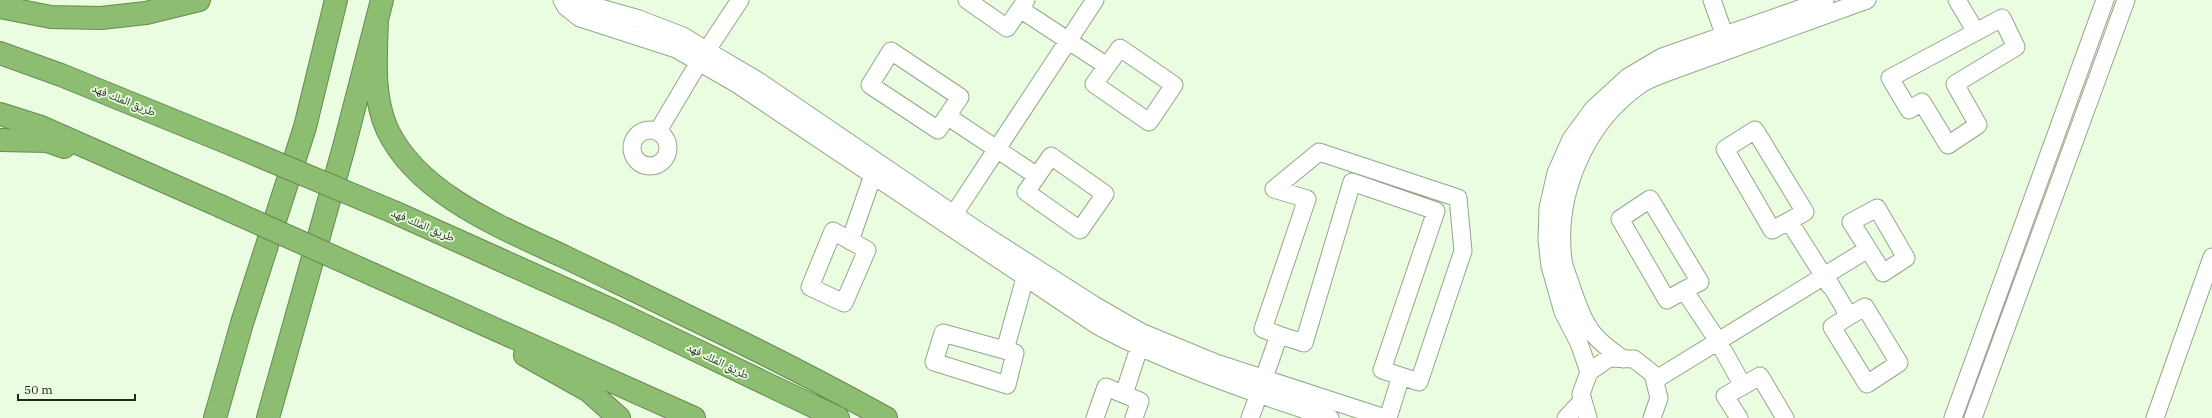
<svg xmlns="http://www.w3.org/2000/svg" width="2212" height="418" font-family="'IBM Plex Serif','Noto Naskh Arabic',serif">
<rect width="100%" height="100%" fill="#eafde1"/>
<g fill="none" stroke-linecap="round" stroke-linejoin="round">
<g stroke="#94a68c" stroke-width="19">
<path id="minor" d="M562,0L566,7L580,18L676,49L737,84L1098,326C1171,365 1250,392 1330,418
M580,0L583,3L639,19L683,36L706,50L760,82L980,232L1094,305L1141,332L1216,363L1385,418
M967,0L1007,28L1026,0
M1712,0L1728,45
M1957,0L1976,32
M1020,9L1107,66
M2002,18L2016,47L1955,84L1978,125L1948,145L1922,102L1909,110L1890,78Z
M1120,48L1174,85L1149,122L1094,84Z
M891,51L960,97L938,130L870,85Z
M947,116L1037,176
M632 148a18 18 0 1 1 36 0a18 18 0 1 1-36 0Z
M658,131L699,62L740,0
M1051,156L1105,194L1080,230L1026,192Z
M954,214L1095,0
M1789,221L1772,230L1725,149L1755,130L1805,212L1789,221L1830,286
M833,231L867,250L844,303L810,287Z
M850,241L873,175
M1826,277L1849,316L1832,327L1867,384L1899,363L1865,307L1849,316
M1684,290L1667,300L1620,219L1650,199L1700,282L1684,290L1718,341L1743,386
M943,333L1015,353L1007,385L934,362Z
M1005,350L1025,278
M1623,359C1615,353 1606,347 1599,340C1584,326 1578,305 1571,286C1569,278 1564,269 1563,260C1555,194 1585,123 1640,85C1648,79 1659,76 1668,72L1867,0
M1589,372L1579,343L1563,312L1550,266L1547,240L1548,208L1556,173L1571,139L1593,109L1628,77L1662,57L1825,0
M1264,378L1279,335L1263,329L1307,199L1274,189L1319,152L1458,198L1463,251L1419,382L1382,370L1436,211L1352,182L1304,343L1279,335
M1655,380L1868,249L1851,222L1877,208L1906,258L1883,273L1868,249
M1124,394L1139,348
M1095,418L1106,387L1140,401L1134,418
M1250,418L1259,394
M1388,418L1401,376
M1566,418L1583,400
M1588,418L1581,394L1589,372L1609,358L1634,359L1653,374L1659,398L1652,418
M1739,418L1725,396L1760,376L1785,418
M1953,418L2105,0
M1973,418L2126,0
M2155,418L2212,257"/>
</g>
<g stroke="#678954" stroke-width="24">
<path id="highway" d="M0,7L51,17L101,18L146,13L199,0
M377,19C376,56 372,95 387,129C418,195 503,228 565,257C606,277 647,296 687,316C754,348 821,382 886,418
M0,53L61,75L231,144
M0,114L41,127L220,206
M0,140L47,141L64,147
M396,213L614,311L838,418
M374,275L694,418
M525,355L589,391L619,418
M215,418L242,323L305,127L336,0
M268,418L344,147L382,0"/>
</g>
<use href="#minor" stroke="#fff" stroke-width="17"/>
<use href="#highway" stroke="#8cbd71" stroke-width="22"/>
<g stroke="#678954" stroke-width="24" stroke-linecap="butt">
<path id="highway-bridge" d="M231,144L396,213
M220,206L374,275"/>
</g>
<use href="#highway-bridge" stroke="#8cbd71" stroke-width="22"/>
</g>
<g text-anchor="middle" stroke-width="3.5" stroke-linejoin="round" paint-order="stroke">
<g font-size="12" fill="#22281e" stroke="#eafde1">
<text transform="translate(124 100) rotate(22)" y="4">طريق الملك فهد</text>
<text transform="translate(423 225) rotate(23)" y="4">طريق الملك فهد</text>
<text transform="translate(718 361) rotate(26)" y="4">طريق الملك فهد</text>
</g>
</g>
<path d="M18 394v6h117v-6" fill="none" stroke="#22281e" stroke-width="2"/>
<text x="24" y="394" font-size="12" fill="#22281e" stroke="#eafde1" stroke-width="3" paint-order="stroke">50 m</text>
</svg>
